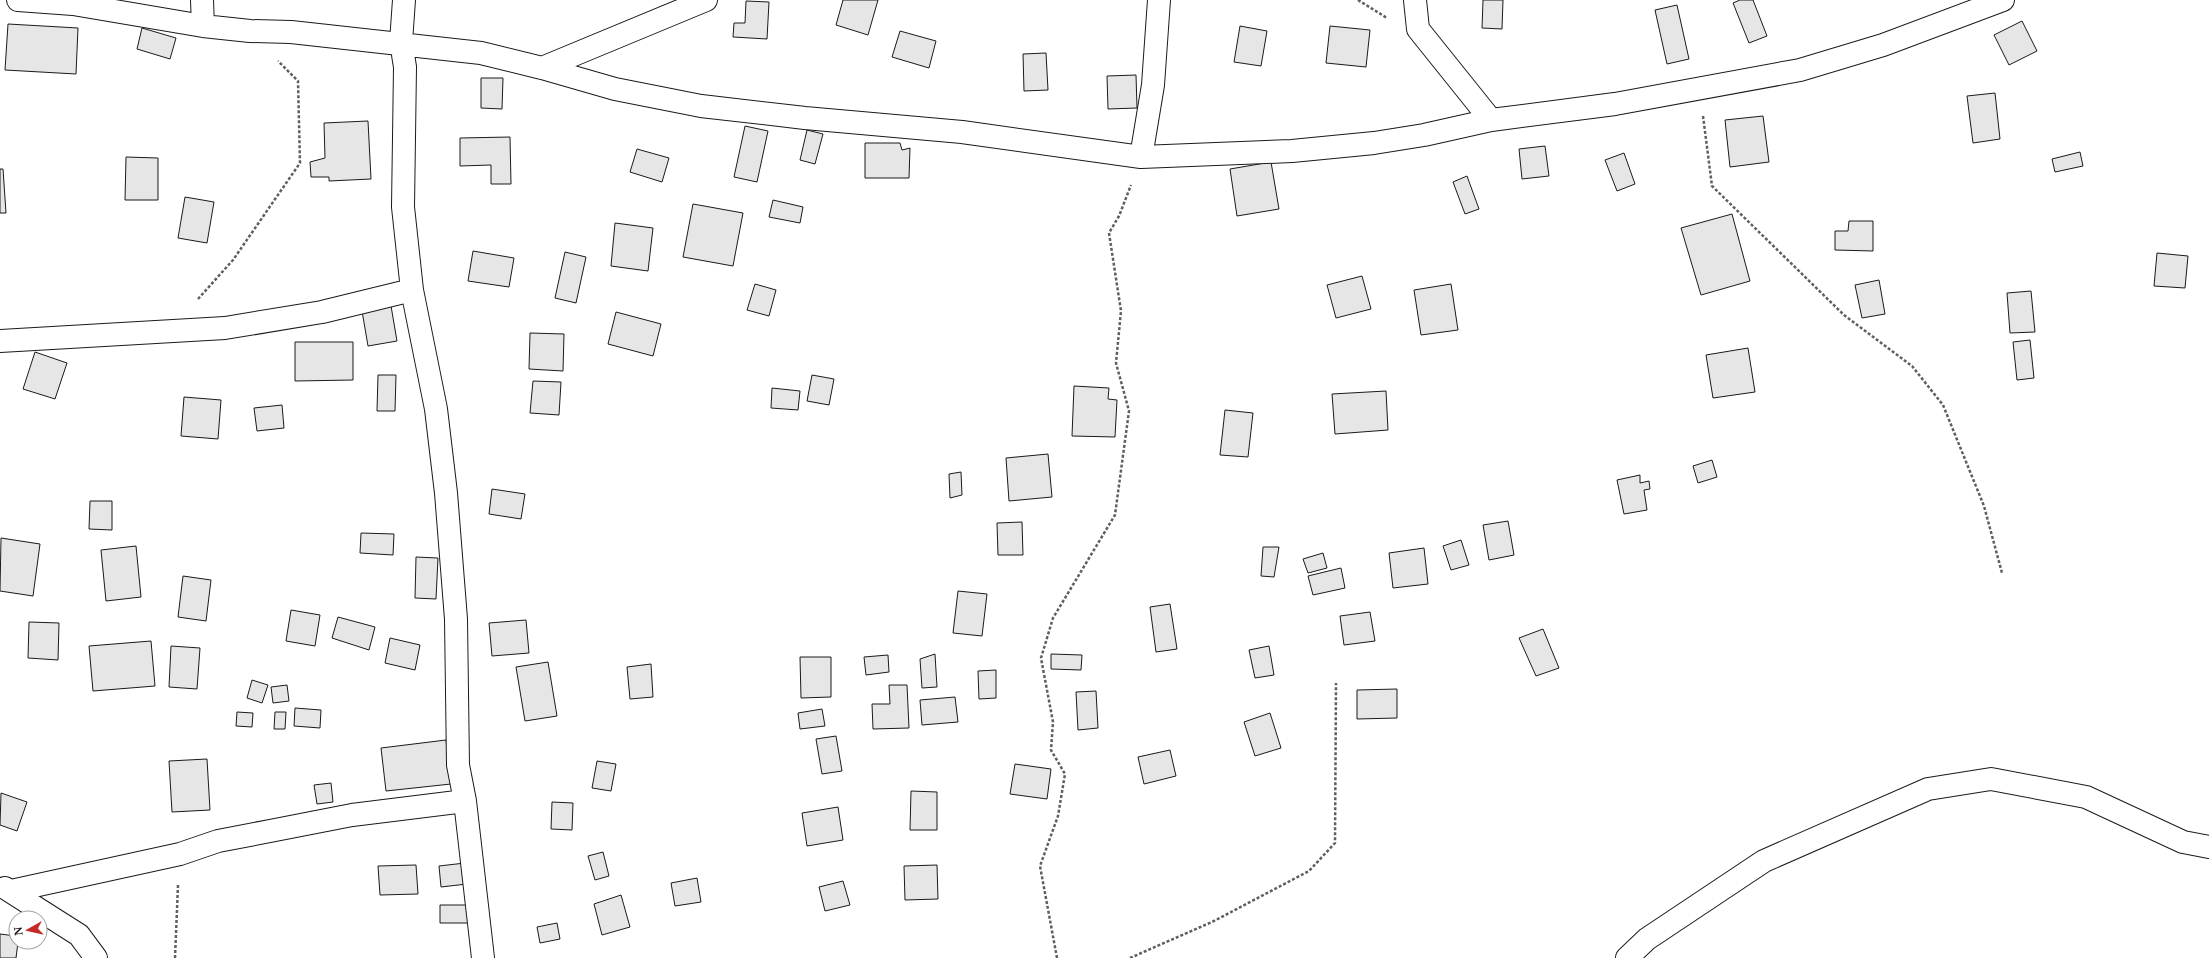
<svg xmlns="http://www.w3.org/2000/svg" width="2209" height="958" font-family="'Noto Serif',serif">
<rect width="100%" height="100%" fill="#fff"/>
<path fill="#e6e6e6" stroke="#1a1a1a" d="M843,0H878L868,35L836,25Z
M1483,0H1503L1502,29L1482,28Z
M1740,0H1753L1767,36L1749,43L1733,3Z
M746,1L769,2L767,39L733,37L734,23H745Z
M1677,5L1689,59L1667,64L1655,10Z
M2022,21L2037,51L2009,65L1994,35Z
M8,24L78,28L76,74L5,70Z
M1240,26L1267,31L1261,66L1234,62Z
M1330,26L1370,30L1366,67L1326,63Z
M142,28L176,38L170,59L137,49Z
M900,31L936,41L929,68L892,57Z
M1046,53L1048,90L1024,91L1023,54Z
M1136,75L1137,108L1108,109L1107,76Z
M481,78H503L502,109L481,108Z
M1995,93L2000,139L1973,143L1967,96Z
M1763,116L1769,162L1730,167L1725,120Z
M368,121L371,179L329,181V177H311L310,162L325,158L324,123Z
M745,126L768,131L757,182L734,177Z
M807,130L823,134L815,164L800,160Z
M510,137L511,184H491V165L460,166V138Z
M865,143H900L902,150L910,148L909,178H865Z
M1545,146L1549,176L1522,179L1519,149Z
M637,149L669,158L662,182L630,172Z
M2080,152L2083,166L2055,172L2052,159Z
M1624,153L1635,184L1617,191L1605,160Z
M126,157L158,158V200H125Z
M1271,162L1279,209L1237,216L1230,169Z
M0,169H3L6,213H0Z
M1467,176L1479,209L1465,214L1453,182Z
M185,197L214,202L207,243L178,238Z
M773,200L803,207L800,223L769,217Z
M693,204L743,213L733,266L683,257Z
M1732,214L1750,281L1701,295L1681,228Z
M1849,221H1873V251L1835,250V231H1848Z
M615,223L653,228L648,271L611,266Z
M473,251L514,258L509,287L468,281Z
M565,252L586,257L576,303L555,298Z
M2157,253L2188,256L2185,288L2154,286Z
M1362,276L1371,309L1336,318L1327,285Z
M1879,280L1885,314L1862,318L1855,285Z
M755,284L776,290L769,316L747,310Z
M1451,284L1458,330L1421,335L1414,290Z
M2031,291L2035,332L2010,333L2007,293Z
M390,300L397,341L368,346L361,305Z
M616,312L661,324L653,356L608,344Z
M530,333L564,334L563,371L529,369Z
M2030,340L2034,378L2017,380L2013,342Z
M295,342H353V380L295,381Z
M1748,348L1755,392L1713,398L1706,355Z
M35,352L67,363L55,399L23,389Z
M378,375H396L395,411H377Z
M812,375L834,379L829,405L807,401Z
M533,381L561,382L559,415L530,413Z
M1074,386L1109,388L1108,399L1117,400L1115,437L1072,436Z
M772,388L800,391L798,410L771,408Z
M1386,391L1388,430L1335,434L1332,394Z
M184,397L221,400L218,439L181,436Z
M282,405L284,428L257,431L254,408Z
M1225,410L1253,413L1248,457L1220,455Z
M1048,454L1052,497L1009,501L1006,458Z
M1712,460L1717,477L1698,483L1693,466Z
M961,472L962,495L950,498L949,474Z
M1640,475V483L1649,481L1650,489L1644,490L1647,510L1624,514L1617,480Z
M492,489L525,494L521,519L489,514Z
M90,501H112V530L89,529Z
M1508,521L1514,555L1489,560L1483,525Z
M1022,522L1023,555H998L997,523Z
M361,533L394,534L393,555L360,553Z
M1,538L40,544L33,596L0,591Z
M1461,540L1469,565L1451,570L1443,546Z
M136,546L141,597L106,601L101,550Z
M1263,547H1279L1274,577L1261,576Z
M1424,548L1428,584L1393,588L1389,553Z
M1323,553L1327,568L1308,573L1303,559Z
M416,557L438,558L436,599L415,598Z
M1341,568L1345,588L1313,595L1308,576Z
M183,576L211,580L206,621L178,617Z
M958,591L987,594L982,636L953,633Z
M1170,604L1177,649L1156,652L1150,607Z
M291,610L320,615L315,646L286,641Z
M1370,612L1375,641L1344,645L1340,616Z
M338,617L375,627L369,650L332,638Z
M526,620L529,653L492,656L489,623Z
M29,622L59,623L58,660L28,658Z
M1543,629L1559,668L1536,676L1519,638Z
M390,638L420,645L415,670L385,663Z
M151,641L155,686L93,691L89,646Z
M171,646L200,648L197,689L169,687Z
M1269,646L1274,675L1255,678L1249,650Z
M935,654L937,687L922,688L920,659Z
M1051,654L1082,655L1081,670L1051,669Z
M888,655L889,672L866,675L864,657Z
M800,657H831V697L801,698Z
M548,662L557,716L525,721L516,667Z
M651,664L653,697L630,699L627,667Z
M996,670V698L979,699L978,671Z
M252,680L268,685L262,703L247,698Z
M287,685L289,701L273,703L271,687Z
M889,685H907L909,728L873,729L872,704H890Z
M1397,689V718L1357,719V690Z
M1096,691L1098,728L1078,730L1076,692Z
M955,697L958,722L922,725L920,700Z
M295,708L321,710L320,728L294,726Z
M822,709L825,726L800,729L798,713Z
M237,712L253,713L252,727L236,726Z
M275,712H286L285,729H274Z
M1270,713L1281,748L1255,756L1244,722Z
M836,736L842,771L822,774L816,739Z
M446,740L451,784L386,791L381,748Z
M1170,750L1176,776L1144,784L1138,757Z
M207,759L210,810L172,812L169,761Z
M597,761L616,764L611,791L592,788Z
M1015,764L1051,769L1047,799L1010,794Z
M331,783L333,802L317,804L314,785Z
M911,791L937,792V830H910Z
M1,793L27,802L17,831L0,825Z
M552,802L573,803L572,830L551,829Z
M838,807L843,840L807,846L802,813Z
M603,852L609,876L595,880L588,856Z
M465,863L467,884L441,887L439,866Z
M416,865L418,894L380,895L378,866Z
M937,865L938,899L905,900L904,866Z
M697,878L701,902L675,906L671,883Z
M843,881L850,905L825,911L819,887Z
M621,895L630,927L602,935L594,904Z
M440,905H469V923H440Z
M557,923L560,939L540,943L537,927Z
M0,934L16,936V942H18L16,958H0Z"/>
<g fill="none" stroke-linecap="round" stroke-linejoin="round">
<g stroke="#1a1a1a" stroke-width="24">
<path id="minor" d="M18,0L73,4L203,26L250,31L291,32L481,53L542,68L615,89L701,106L805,118L962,132L1141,157L1292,151L1374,143L1424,135L1491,120L1615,104L1800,70L1883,45L2003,0
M202,0L203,26
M404,0L401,42L405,67L403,207L412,290L436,409L446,493L456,619L458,765L465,801L483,958
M1415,0L1418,29L1491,120
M542,68L706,0
M1141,157L1153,85L1159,0
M0,341L225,328L322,312L412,290
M5,888L79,935L96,958
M11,891L180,854L218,841L270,831L352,815L465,801
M1627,958L1647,939L1764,861L1928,789L1991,779L2086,797L2183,842L2209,847"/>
</g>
<path stroke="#5f5f5f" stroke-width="2.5" stroke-dasharray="3 2" stroke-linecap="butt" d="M1358,0L1387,18
M1703,116L1712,186L1844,315L1912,366L1943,405L1984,506L2002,573
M198,299L233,260L300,163L298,81L278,61
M175,958L178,885
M1057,958L1040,866L1058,816L1065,774L1051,750L1053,722L1041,658L1053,618L1115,515L1129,411L1116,363L1121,311L1109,233L1119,216L1131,185
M1130,958L1214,921L1309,871L1335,843L1336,683"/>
<use href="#minor" stroke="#fff" stroke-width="22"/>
</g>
<g transform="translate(28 930) rotate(262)"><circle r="19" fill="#ffffff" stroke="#a3a3a3"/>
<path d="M0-3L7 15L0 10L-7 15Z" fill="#c62828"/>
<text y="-6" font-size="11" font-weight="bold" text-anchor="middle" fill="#1a1a1a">N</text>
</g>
</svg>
